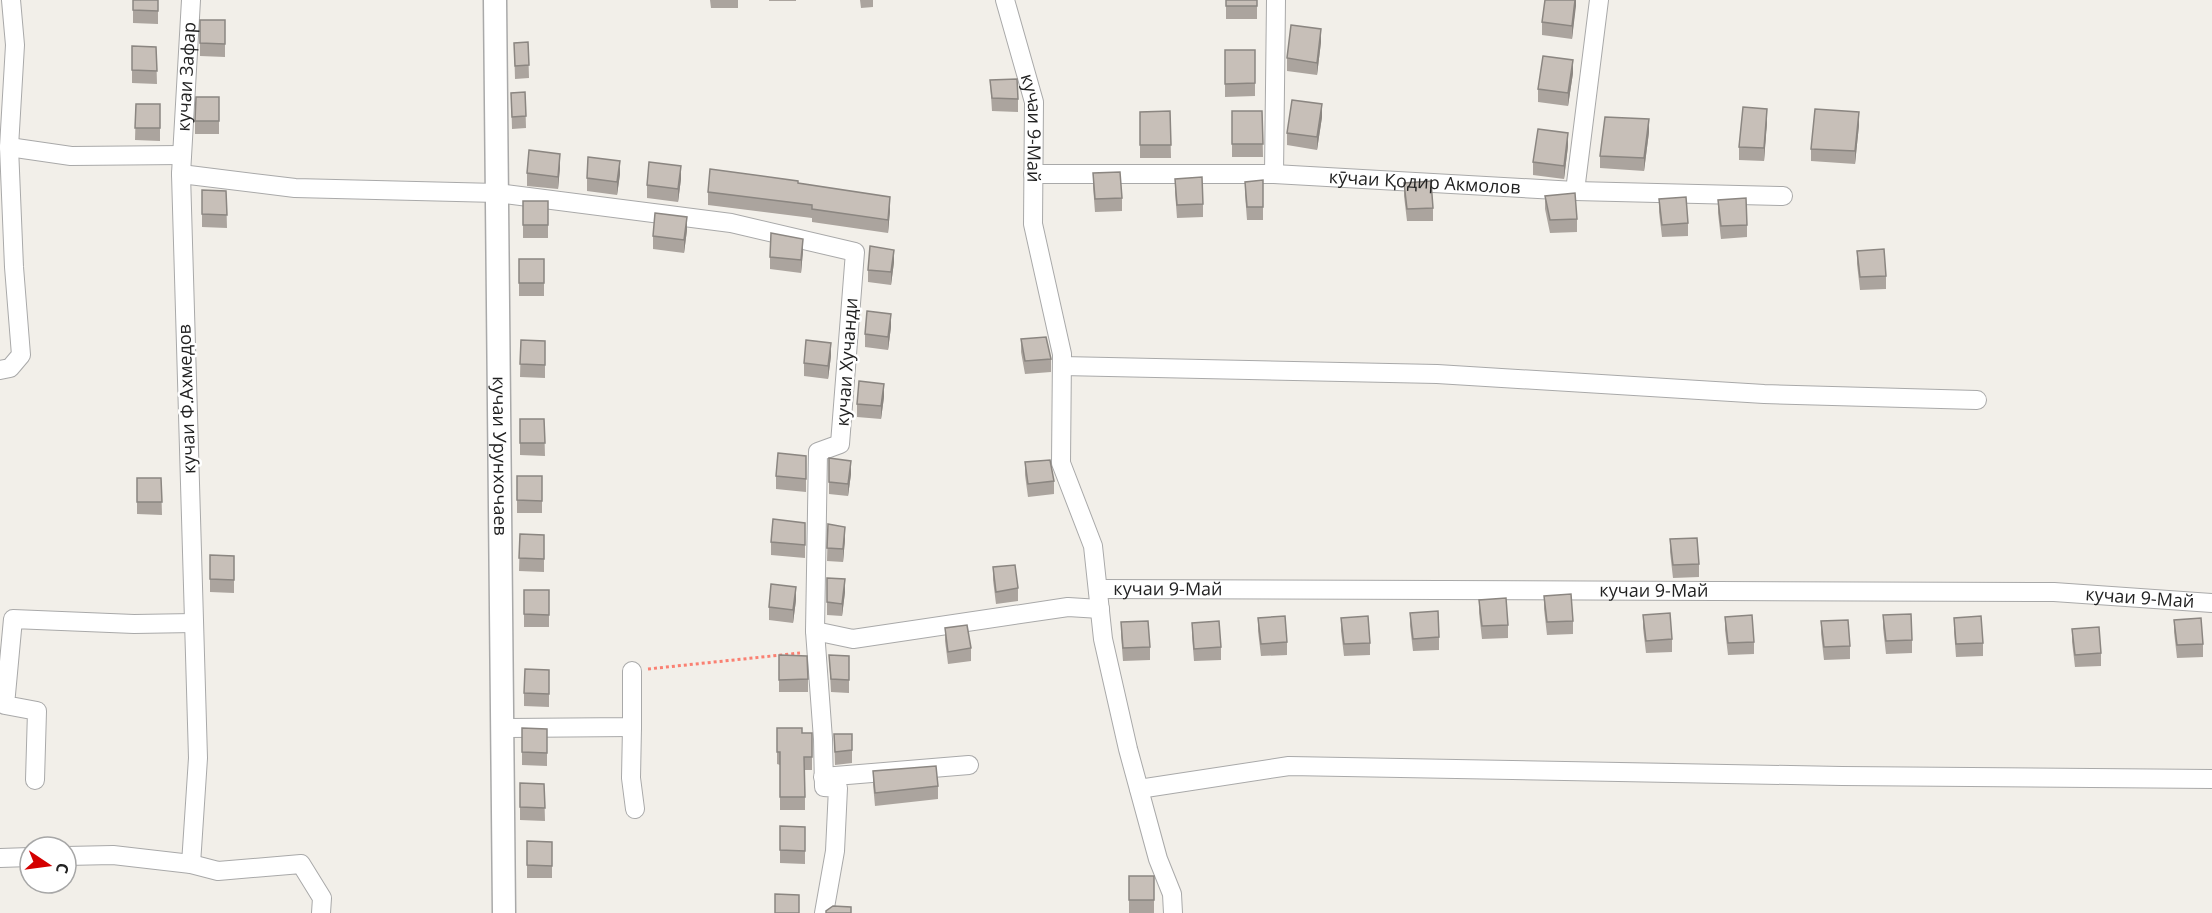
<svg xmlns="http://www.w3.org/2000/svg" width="2212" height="913" font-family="'Open Sans',sans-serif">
<rect width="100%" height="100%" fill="#f2efe9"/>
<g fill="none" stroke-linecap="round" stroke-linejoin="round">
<g stroke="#a9a9a9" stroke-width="20">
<g id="minor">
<path id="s1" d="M1005,0L1034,102L1033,224L1062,354L1061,463L1093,546L1103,639L1128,749L1158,859L1172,894L1173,913"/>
<path d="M9,147L71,156L182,155"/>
<path d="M181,174L295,188L497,193L731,223L855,252L840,444L818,452L815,631L823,739L824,787L838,788L835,851L824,913"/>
<path id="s2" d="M1033,174H1274L1575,191L1783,196"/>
<path d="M1274,174L1276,0"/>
<path d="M1575,191L1599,0"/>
<path d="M1062,366L1437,374L1764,394L1977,400"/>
<path d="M0,370L10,368L21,355L14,267L9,147L15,45L11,0"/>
<path id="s3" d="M1098,589L2054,592L2212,603"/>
<path d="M815,631L853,639L1068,607L1100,609"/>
<path d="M632,727L631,778L635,809"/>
<path d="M502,728L632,727V671"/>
<path d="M823,777L969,765"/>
<path d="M35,780L37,711L5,705L13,619L134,624L194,623"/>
<path d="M1139,789L1289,766L1842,776L2212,779"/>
<path d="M66,856L113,855L191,864L218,871L301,864L322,898L321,913"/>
<path d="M0,858L30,857"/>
<path id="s4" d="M191,864L198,758L181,174L191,0"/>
</g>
</g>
<g stroke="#a9a9a9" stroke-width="25">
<g id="tertiary">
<path id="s5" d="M495,0L504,913"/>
</g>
</g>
<path stroke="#fa8072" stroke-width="3" stroke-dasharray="3 3" stroke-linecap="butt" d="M648,669L800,653"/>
<use href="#minor" stroke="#fff" stroke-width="18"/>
<use href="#tertiary" stroke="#fff" stroke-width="22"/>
</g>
<path fill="#aba49e" d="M133,0H158V24L133,23Z
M710,0H738V8H711Z
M769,0H796V1H769Z
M860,0H873V7L861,8Z
M1226,0H1257V19H1226Z
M1576,0L1572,39L1542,35V22Z
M200,20H225V57L200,56Z
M528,42L529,78L515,79L514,43Z
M1321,42L1317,75L1287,71V58Z
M132,46L156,47L157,84L132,83Z
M1225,50H1255V96L1225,97Z
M1573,73L1568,106L1538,102V89Z
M990,80L1018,99V112L992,111Z
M525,92L526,128L512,129L511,93Z
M219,97V134H195V121Z
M136,104H160V141L135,140Z
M1170,111L1171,158H1140V112Z
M1232,111H1262L1263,157H1232Z
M1322,117L1317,150L1287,145V133Z
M1767,122L1764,161L1739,160V147Z
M1859,125L1855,164L1811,161V149Z
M1649,132L1644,171L1600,168V156Z
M1568,146L1564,179L1533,175V162Z
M560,167L558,189L527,186V173Z
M1093,173L1122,198V211L1095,212L1093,186Z
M620,174L617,195L587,191V178Z
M681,179L678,202L647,198V185Z
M1175,179L1203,204V217L1177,218L1175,192Z
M1263,180V220H1247L1245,194V182Z
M798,183L890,210L888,233L812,222V218L708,205V192Z
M1404,183L1433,208V221H1407L1404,196Z
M202,190L226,191L227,228L202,227Z
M1545,196L1577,219V232L1550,233L1545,209Z
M1659,199L1688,223V236L1662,237L1659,212Z
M1718,200L1747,225V237L1721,239L1718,213Z
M523,201H548V238H523Z
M687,230L684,253L653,249V236Z
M803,251L801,273L770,269V257Z
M1857,251L1886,276V289L1860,290L1857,264Z
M519,259H544V296H519Z
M894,262L891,285L868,282V270Z
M891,327L888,350L865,347V334Z
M1021,339L1051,359V372L1025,374L1021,352Z
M521,340L545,341V378L520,377Z
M831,356L828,379L804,376V363Z
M884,397L881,419L857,417V404Z
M520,419H544L545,456L520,455Z
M806,456V492L776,489V476Z
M829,458L851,474L848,496L829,494Z
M1025,462L1054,481V494L1028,497L1025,475Z
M517,476H542V513H517Z
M137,478H161L162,515L137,514Z
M805,523V558L771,555V542Z
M828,524L845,539L843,562L827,561Z
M520,534L544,535V572L519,571Z
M1670,539L1699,564V577L1673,578L1670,552Z
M210,555L234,556V593L210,592Z
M993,567L1018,588V601L996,604L993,580Z
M827,578L845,592L842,616L827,615Z
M524,590H549V627H524Z
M1544,596L1573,621V634L1547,635L1544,609Z
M796,600L793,623L769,620V607Z
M1479,600L1508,625V638L1482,639L1479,613Z
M1410,613L1439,637V650L1413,651L1410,626Z
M1643,615L1672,639V652L1646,653L1643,628Z
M1883,615L1912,640V653L1886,654L1883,628Z
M1725,617L1754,642V654L1728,655L1725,630Z
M1258,618L1287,642V655L1261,656L1258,631Z
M1341,618L1370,643V655L1344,656L1341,631Z
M1954,618L1983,643V656L1956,657L1954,631Z
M2174,620L2203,644V657L2177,658L2174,632Z
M1821,621L1850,646V659L1824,660L1821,634Z
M1121,622L1150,647V660L1123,661L1121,635Z
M1192,623L1221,647V660L1194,661L1192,636Z
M945,628L971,648V661L948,664L945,641Z
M2072,629L2101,653V666L2075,667L2072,642Z
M779,655L808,679V692H779Z
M829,655L849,656V693L831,692Z
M549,670V707L524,706V693Z
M522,728L547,729V766L522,765Z
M777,728L802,733H812V770H805V810H780V765L777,764Z
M834,734H852V763L835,765Z
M873,771L938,786V799L875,806L873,784Z
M520,783L544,784L545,821L520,820Z
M780,826L805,827V864L780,863Z
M527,841L552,842V878H527Z
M1129,876H1154V913H1129Z"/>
<path fill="#8b8681" d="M1575,0H1576V6L1572,39V26Z
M1321,29V42L1317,75V63Z
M1573,60V73L1568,106V93Z
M1322,104V117L1317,150V137Z
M1767,109V122L1764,161V148Z
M1859,112V125L1855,164V151Z
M1649,119V132L1644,171V158Z
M1568,133V146L1564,179V166Z
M560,154V167L558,189V177Z
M620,161V174L617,195V182Z
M681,166V179L678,202V189Z
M890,197V210L888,233V220Z
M687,217V230L684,253V240Z
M803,239V251L801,273V260Z
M894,250V262L891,285V272Z
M891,314V327L888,350V337Z
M831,343V356L828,379V366Z
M884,384V397L881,419V406Z
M851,461V474L848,496V484Z
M845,527V539L843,562V549Z
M845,579V592L842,616V604Z
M796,587V600L793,623V610Z"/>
<path fill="#c7bfb8" stroke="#8b8681" stroke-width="1.5" d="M133,0H158V11L133,10Z
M1226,0H1257V6H1226Z
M1545,0H1575L1572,26L1542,22Z
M200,20H225V44L200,43Z
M1291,25L1321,29L1317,63L1287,58Z
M528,42L529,65L515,66L514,43Z
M132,46L156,47L157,71L132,70Z
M1225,50H1255V83L1225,84Z
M1543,56L1573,60L1568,93L1538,89Z
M1017,79L1018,99L992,98L990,80Z
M525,92L526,116L512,117L511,93Z
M196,97H219V121H195Z
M1292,100L1322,104L1317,137L1287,133Z
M136,104H160V128H135Z
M1743,107L1767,109L1764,148L1739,147Z
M1815,109L1859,112L1855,151L1811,149Z
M1170,111L1171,145H1140V112Z
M1232,111H1262L1263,144H1232Z
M1605,117L1649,119L1644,158L1600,156Z
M1538,129L1568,133L1564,166L1533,162Z
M529,150L560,154L558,177L527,173Z
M588,157L620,161L617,182L587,178Z
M649,162L681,166L678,189L647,185Z
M710,169L798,181V183L890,197L888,220L812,209V205L708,192Z
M1120,172L1122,198L1095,199L1093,173Z
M1202,177L1203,204L1177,205L1175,179Z
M1263,180V207H1247L1245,182Z
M1431,181L1433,208L1407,209L1404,183Z
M202,190L226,191L227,215L202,214Z
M1575,193L1577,219L1550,220L1545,196Z
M1686,197L1688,223L1662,225L1659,199Z
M1746,198L1747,225L1721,226L1718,200Z
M523,201H548V225H523Z
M655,213L687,217L684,240L653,236Z
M771,233L803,239L801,260L770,257Z
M870,246L894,250L891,272L868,270Z
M1884,249L1886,276L1860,277L1857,251Z
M519,259H544V283H519Z
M867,311L891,314L888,337L865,334Z
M1046,337L1051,359L1025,361L1021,339Z
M521,340L545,341V365L520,364Z
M806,340L831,343L828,366L804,363Z
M859,381L884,384L881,406L857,404Z
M520,419H544L545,443H520Z
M778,453L806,456V479L776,476Z
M829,458L851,461L848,484L829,482Z
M1050,460L1054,481L1028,484L1025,462Z
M517,476H542V501L517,500Z
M137,478H161L162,502H137Z
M773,519L805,523V545L771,542Z
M828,524L845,527L843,549L827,548Z
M520,534L544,535V559L519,558Z
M1697,538L1699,564L1673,565L1670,539Z
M210,555L234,556V580L210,579Z
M1015,565L1018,588L996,592L993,567Z
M827,578L845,579L842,604L827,602Z
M771,584L796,587L793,610L769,607Z
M524,590H549V615L524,614Z
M1571,594L1573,621L1547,622L1544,596Z
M1506,598L1508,625L1482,626L1479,600Z
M1438,611L1439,637L1413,639L1410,613Z
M1670,613L1672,639L1646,641L1643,615Z
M1911,614L1912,640L1886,641L1883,615Z
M1752,615L1754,642L1728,643L1725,617Z
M1285,616L1287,642L1261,644L1258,618Z
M1368,616L1370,643L1344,644L1341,618Z
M1981,616L1983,643L1956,644L1954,618Z
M2201,618L2203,644L2177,645L2174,620Z
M1848,620L1850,646L1824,647L1821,621Z
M1148,621L1150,647L1123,648L1121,622Z
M1219,621L1221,647L1194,649L1192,623Z
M967,625L971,648L948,652L945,628Z
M2099,627L2101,653L2075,655L2072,629Z
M779,655L807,656L808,679L779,680Z
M829,655L849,656V680L831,679Z
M525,669L549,670V694L524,693Z
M522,728L547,729V753L522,752Z
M777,728H802V733H812V757H804L805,797H780V752H777Z
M834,734H852V750L835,752Z
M936,766L938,786L875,793L873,771Z
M520,783L544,784L545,808L520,807Z
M780,826L805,827V851L780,850Z
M527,841L552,842V866L527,865Z
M1129,876H1154V900H1129Z
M775,894L799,895V913H775Z
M833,906L851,907V913H826V911Z"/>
<g text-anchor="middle" stroke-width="5" stroke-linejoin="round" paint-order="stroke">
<g font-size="18" fill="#222" stroke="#fff">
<text dy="6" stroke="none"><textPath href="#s4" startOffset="788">кучаи Зафар</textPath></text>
<text dy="6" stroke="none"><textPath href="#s1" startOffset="132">кучаи 9-Май</textPath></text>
<text dy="6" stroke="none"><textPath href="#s2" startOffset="392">кӯчаи Қодир Акмолов</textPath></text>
<text transform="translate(847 362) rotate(-86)" y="6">кучаи Хучанди</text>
<text transform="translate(187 399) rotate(-92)" y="6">кучаи Ф.Ахмедов</text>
<text dy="6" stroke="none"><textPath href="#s5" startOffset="456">кучаи Урунхочаев</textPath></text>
<text dy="6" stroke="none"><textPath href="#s3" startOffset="70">кучаи 9-Май</textPath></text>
<text dy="6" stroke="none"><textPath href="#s3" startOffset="556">кучаи 9-Май</textPath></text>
<text dy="6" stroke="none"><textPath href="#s3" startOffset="1042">кучаи 9-Май</textPath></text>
</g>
</g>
<g transform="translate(48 865) rotate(103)"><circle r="28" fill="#ffffff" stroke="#a7a7a7" stroke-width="1.5"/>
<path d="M0-4.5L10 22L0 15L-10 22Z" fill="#d40000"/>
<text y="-9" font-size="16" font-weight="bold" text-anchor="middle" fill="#222222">С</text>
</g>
</svg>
